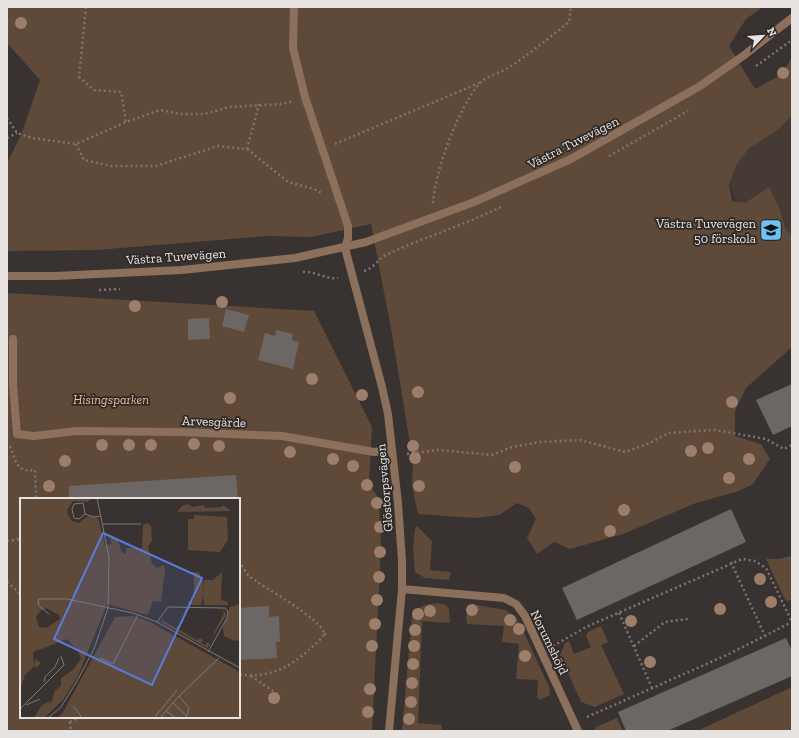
<svg xmlns="http://www.w3.org/2000/svg" width="799" height="738" font-family="'Zilla Slab',serif">
<rect width="100%" height="100%" fill="#383330"/>
<path fill="#453b34" d="M792,100V301L781,306L719,159Z"/>
<path fill="#5f4939" fill-rule="evenodd" d="M7,7H763L746,19L729,46L755,89L781,75L792,57V115L779,129L749,148L736,165L729,185L732,201L745,203L769,187L780,210L785,228L792,236V347L746,388L735,411V436L761,444L770,459L753,484L739,491L696,503L623,534L570,549L554,542L537,554L527,538L536,519L529,508L517,503L499,515L474,518L418,514L412,486L413,462L392,334L371,224L311,237L267,236L96,250L7,251V163L21,135L40,80L7,43Z
M7,293L314,311L372,427L369,484L379,499L381,546L372,731H7ZM21,499H239V717H21Z
M417,526L432,541L430,570L451,572L449,580L425,578L415,572L413,549L415,529Z
M792,556V600L787,601L784,598L766,559H778Z
M437,603L446,605L449,609L450,623L422,621L418,723L442,725L441,731H402L412,616C417,606 427,604 437,603Z
M471,604L505,610L517,618L549,687L550,695L540,700L537,697L538,680L516,679L519,644L502,642L504,626L467,624L466,616Z
M601,626L608,642L601,645L624,694L595,707L581,702L560,655L565,643L569,641L574,654L591,647L586,636L588,632Z
M792,687V731H697Z
M617,718L623,731H594L596,727Z"/>
<path fill="#6c6764" d="M226,309L249,315L244,332L222,326Z
M209,318L210,339L188,340V319Z
M276,330L293,334L292,340L299,342L293,369L258,360L265,333L275,336Z
M792,384V426L773,435L756,400Z
M236,475L238,499H69V486Z
M731,509L746,542L577,620L562,588Z
M269,606V617L279,616L280,642H276L277,658L239,660V608Z
M786,638L792,651V676L667,731H626L618,712Z"/>
<g fill="none" stroke-linecap="round" stroke-linejoin="round">
<path stroke="#7b7674" stroke-width="2.5" stroke-dasharray="2 3" stroke-linecap="butt" d="M86,7L79,77L94,90L121,92L126,122
M756,66L792,40
M7,118L17,133L32,138L76,144L126,122L160,110L181,114H205L229,107L282,104L293,101
M7,138L17,133
M76,144L84,160L111,166H156L218,146L247,149L288,182L314,189L323,194
M335,144L479,83
M247,149L259,104
M609,156L688,111
M433,203C435,171 458,109 479,84C486,76 501,73 511,66C531,53 550,37 569,22L571,7
M364,271C375,268 377,259 386,255C424,237 465,225 503,206
M303,272C315,271 327,280 338,278
M99,290L120,289
M10,446C16,461 16,473 35,470L36,499
M407,454L438,450L492,455L512,447L540,442L580,440L625,452L650,443L668,433L715,430L766,439L784,449L792,445
M7,541L21,539
M239,561C242,565 245,572 249,576C262,587 323,619 324,634C321,640 314,645 309,650C289,668 267,679 239,674
M731,562L765,636
M7,582L21,594
M619,613L652,688
M324,634H329
M553,646L586,627L742,559L755,561L766,568L792,622
M634,646L665,622L688,619
M251,676L280,696
M69,717L71,731
M587,717L729,654L792,622
M70,722L80,717"/>
<path stroke="#8c705c" stroke-width="8" d="M294,7L293,48L305,97L348,226V238L345,248
M13,339V385L17,434L34,436"/>
<path stroke="#8c705c" stroke-width="8" d="M345,248L382,387L388,414L398,503L402,561V589L389,731
M7,276H55L182,270L295,258L366,242L474,202L571,159L700,86L743,56L792,18
M34,436L76,431L178,432L282,436L374,452L392,450
M402,589L504,598L516,604L525,616L578,731"/>
</g>
<g fill="#9c7e6a">
<circle cx="21" cy="23" r="6"/>
<circle cx="783" cy="73" r="6"/>
<circle cx="222" cy="302" r="6"/>
<circle cx="135" cy="306" r="6"/>
<circle cx="312" cy="379" r="6"/>
<circle cx="418" cy="392" r="6"/>
<circle cx="362" cy="395" r="6"/>
<circle cx="230" cy="398" r="6"/>
<circle cx="732" cy="402" r="6"/>
<circle cx="194" cy="444" r="6"/>
<circle cx="102" cy="445" r="6"/>
<circle cx="129" cy="445" r="6"/>
<circle cx="151" cy="445" r="6"/>
<circle cx="219" cy="446" r="6"/>
<circle cx="413" cy="446" r="6"/>
<circle cx="708" cy="448" r="6"/>
<circle cx="691" cy="451" r="6"/>
<circle cx="290" cy="452" r="6"/>
<circle cx="415" cy="458" r="6"/>
<circle cx="333" cy="459" r="6"/>
<circle cx="749" cy="459" r="6"/>
<circle cx="65" cy="461" r="6"/>
<circle cx="353" cy="466" r="6"/>
<circle cx="515" cy="467" r="6"/>
<circle cx="729" cy="478" r="6"/>
<circle cx="367" cy="485" r="6"/>
<circle cx="49" cy="486" r="6"/>
<circle cx="419" cy="486" r="6"/>
<circle cx="377" cy="503" r="6"/>
<circle cx="624" cy="510" r="6"/>
<circle cx="380" cy="527" r="6"/>
<circle cx="610" cy="531" r="6"/>
<circle cx="380" cy="552" r="6"/>
<circle cx="379" cy="577" r="6"/>
<circle cx="760" cy="579" r="6"/>
<circle cx="377" cy="600" r="6"/>
<circle cx="771" cy="602" r="6"/>
<circle cx="720" cy="609" r="6"/>
<circle cx="472" cy="610" r="6"/>
<circle cx="430" cy="611" r="6"/>
<circle cx="418" cy="614" r="6"/>
<circle cx="510" cy="620" r="6"/>
<circle cx="631" cy="621" r="6"/>
<circle cx="375" cy="624" r="6"/>
<circle cx="519" cy="629" r="6"/>
<circle cx="415" cy="630" r="6"/>
<circle cx="372" cy="646" r="6"/>
<circle cx="414" cy="646" r="6"/>
<circle cx="525" cy="656" r="6"/>
<circle cx="650" cy="662" r="6"/>
<circle cx="413" cy="664" r="6"/>
<circle cx="412" cy="683" r="6"/>
<circle cx="370" cy="689" r="6"/>
<circle cx="274" cy="698" r="6"/>
<circle cx="411" cy="702" r="6"/>
<circle cx="368" cy="712" r="6"/>
<circle cx="409" cy="719" r="6"/>
</g>
<defs>
<g id="school-square" transform="scale(1.15)"><rect x="-9" y="-9" width="18" height="18" rx="4" fill="#6ec2f3" stroke="#2e2926"/><path d="M0-5L7-2L0 1L-7-2ZM-4 1L0 2.5L4 1V4Q0 6-4 4Z" fill="#111"/></g>
</defs>
<g fill-rule="evenodd">
<use href="#school-square" x="771" y="230"/>
</g>
<g text-anchor="middle" stroke-width="3.5" stroke-linejoin="round" paint-order="stroke">
<g font-size="13" fill="#e6e3e1" stroke="#2e2926">
<text transform="translate(573 142) rotate(-27)" y="5">Västra Tuvevägen</text>
<text transform="translate(176 256) rotate(-4)" y="5">Västra Tuvevägen</text>
<text transform="translate(214 421) rotate(2)" y="5">Arvesgärde</text>
<text transform="translate(384 488) rotate(-95)" y="5">Glöstorpsvägen</text>
<text transform="translate(550 642) rotate(64)" y="5">Norumshöjd</text>
</g>
<g font-size="13" fill="#e6e3e1" stroke="#2e2926" text-anchor="end">
<text x="756" y="228">Västra Tuvevägen<tspan x="756" dy="15">50 förskola</tspan></text>
</g>
<g font-size="13" font-style="italic" fill="#edbc9a" stroke="#2e2926">
<text x="111" y="404">Hisingsparken</text>
</g>
</g>
<g transform="translate(20 498)">
<rect width="220" height="220" fill="#383330"/>
<path d="M0,0H72L67,4L53,3L47,12L48,17L52,23L59,25L68,18L78,20L85,47L92,46L88,36L91,37L98,41L101,53L106,56V50H122L123,27L128,25L131,28L132,43L128,48L132,66L137,70L143,67L145,71L141,104L133,103L128,117L87,106L58,178L43,202L24,220H14L22,207L32,203L34,194L41,187V180L53,172L61,161L58,153L47,141L13,154L14,167L16,161L21,165L16,170L14,168L5,177L0,192ZM26,110L39,117L40,121L26,130L19,129L16,119L20,113ZM168,6L172,9L184,7L185,10L202,9L203,7L211,13L157,14L162,8ZM174,17L207,19L208,42L200,54L168,52V21H174ZM168,74H178L183,81L184,97V82H193L202,74L201,102L208,104V107H184L183,98L181,107H168V103H174V76ZM220,106V142L214,143L204,138L203,130L210,109ZM202,111L205,114L206,118L190,143L204,115ZM114,118L130,124L220,174V220H37L42,216L95,119ZM143,119V123L156,130L158,127V131L177,142L179,140L183,142L181,145L185,147L188,144L190,147L187,150L141,124Z" fill="#5f4939" fill-rule="evenodd"/>
<path fill="none" stroke="#7e7977" stroke-width="1" d="M65,16L59,21L54,20L52,11L54,6L63,5L65,16L74,19L81,18M83,26H121M29,116L19,108L18,101H47L113,115L137,124L220,170M137,124L148,109L205,110L208,113L207,120L188,154M80,160L93,166L118,117M24,184L25,179L35,169L39,160M159,198L169,210L166,220M153,205L167,218M6,207L20,201M53,208L61,218L59,220M0,211L44,167L41,158M146,213L156,220M28,220L41,209L57,183L74,151L88,110L89,59L77,0M134,220L157,192M140,220L159,198L199,160"/>
<path fill="#597bdb" fill-opacity="0.15" stroke="#597bdb" stroke-width="2" d="M83,35L182,80L132,187L34,141Z"/>
<rect width="220" height="220" fill="none" stroke="#e6e3e1" stroke-width="2"/>
</g>
<rect width="799" height="738" fill="none" stroke="#e6e3e1" stroke-width="16"/>
<g transform="translate(763 36) rotate(65)" stroke="#2e2926" stroke-width="3" paint-order="stroke">
<path d="M0-3L7 15L0 10L-7 15Z" fill="#e6e3e1"/>
<text y="-6" font-size="11" font-weight="bold" text-anchor="middle" fill="#e6e3e1">N</text>
</g>
</svg>
